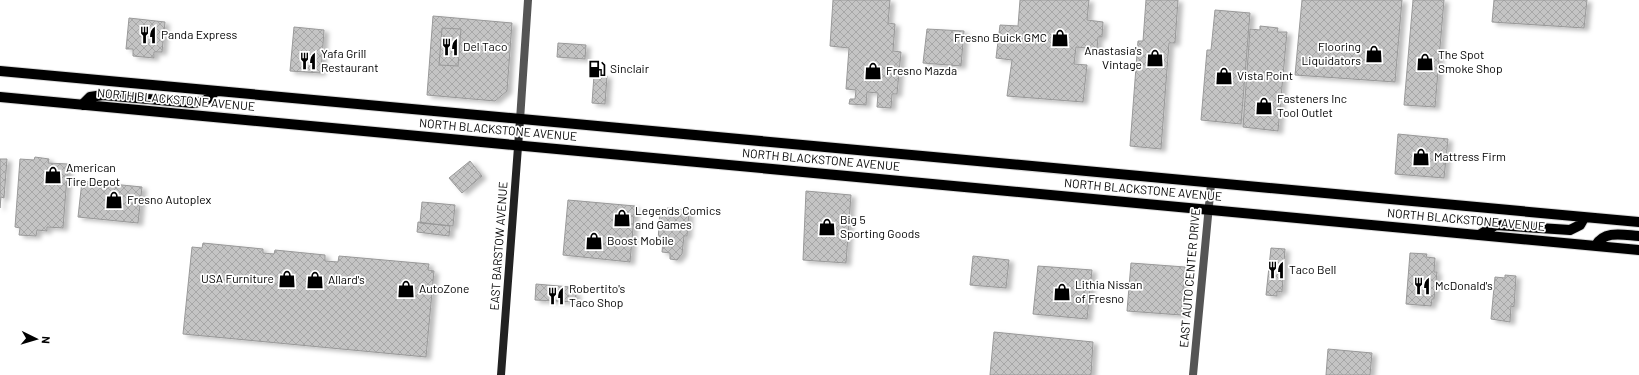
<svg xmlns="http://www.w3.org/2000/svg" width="1639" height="375" font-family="Barlow,sans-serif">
<defs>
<pattern id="building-cross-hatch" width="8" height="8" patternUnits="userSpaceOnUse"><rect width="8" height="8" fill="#c4c4c4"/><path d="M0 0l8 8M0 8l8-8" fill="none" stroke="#a7a7a7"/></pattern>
<filter id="shadow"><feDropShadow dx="4.5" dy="2.5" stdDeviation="2" flood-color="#0004"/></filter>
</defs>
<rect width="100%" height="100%" fill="#fff"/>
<path fill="url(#building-cross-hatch)" stroke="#999" filter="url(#shadow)" d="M833,0H890L888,23L895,24L893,51L901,52L897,94H892L891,108L877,107L878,93L867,92L866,105L849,104L850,99H855L856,90L846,89L849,48L830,46Z
M1020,0H1089L1087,20L1103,22L1102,37H1098L1097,49L1076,47L1074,64L1087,65L1083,102L1007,96L1012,60L996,58L1000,25L1018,26Z
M1146,0H1178L1175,43H1169L1161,149L1130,146L1138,41H1143Z
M1302,0H1402L1395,82L1295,75Z
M1413,0H1444L1435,107L1404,105Z
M1494,0H1587L1584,28L1492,22Z
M1215,10L1250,13L1241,124L1201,120L1207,50H1211Z
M433,16L512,23L507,91L495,101L427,95Z
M129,18L165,22L162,52H154V58L133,56V49H126Z
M1260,26L1278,28L1277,32H1287L1278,131L1243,127L1250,29L1260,30Z
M294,27L324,30L321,73L290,71Z
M442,28L461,29L458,66L439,65Z
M927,29L964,31L961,66L923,63Z
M558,43L586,45L585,59L557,57Z
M594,75L607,76L605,104L592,103Z
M1398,134L1448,139L1444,178L1395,174Z
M35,157L49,159L48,163L68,164L63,228L47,227V231L37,230L36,236L19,235L20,228L15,227L20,159L34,160Z
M0,159H7L4,198L1,197L0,208Z
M470,161L482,176L462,193L449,178Z
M82,181L142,187L138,223L78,217Z
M806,191L851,195L846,263L803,260Z
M568,200L635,206L630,262L563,255Z
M422,202L455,205L453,226L420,223Z
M667,208L686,210V213H689L687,236H684L682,254L677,260L670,259V253L662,252L663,241H658L660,210L667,211Z
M418,222L450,226L449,236L417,232Z
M203,243L263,249V253L274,254L275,250L325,255V261L338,262L339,256L429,264L428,270L434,271L426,357L183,334L192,247L202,248Z
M1271,248L1285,249L1282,292L1277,291V296L1266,295Z
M1410,253L1427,254L1426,257L1435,258L1434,272H1437L1434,299H1432L1431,306L1406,304Z
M973,256L1009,260L1006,288L970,285Z
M1131,263L1185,267L1181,315L1127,311Z
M1038,266L1092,270L1087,319L1033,314Z
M1505,275L1516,276L1514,307L1511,306L1510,322L1491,319L1495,277L1505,278Z
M536,284L570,287L569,292L576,293V302L535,300Z
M994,332L1093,342L1091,375H990Z
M1328,349L1372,353L1370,375H1326Z"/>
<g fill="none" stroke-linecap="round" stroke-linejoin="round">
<g stroke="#dbdbdb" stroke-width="12">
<path id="primary" d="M0,71L1639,222
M0,97L1639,250
M82,105L90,97L103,95L193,103L205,101L216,91
M1479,235L1496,225L1570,230L1580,225L1584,218
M1596,245C1605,230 1623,235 1639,236"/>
</g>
<path stroke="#555" stroke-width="8" d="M1193,375L1211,184"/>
<path stroke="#555" stroke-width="8" d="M520,120L528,0"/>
<path stroke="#222" stroke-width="8" d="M501,375L520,120"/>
<use href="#primary" stroke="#000" stroke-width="10"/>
</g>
<defs>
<g id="restaurant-bare" transform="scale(1.38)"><path d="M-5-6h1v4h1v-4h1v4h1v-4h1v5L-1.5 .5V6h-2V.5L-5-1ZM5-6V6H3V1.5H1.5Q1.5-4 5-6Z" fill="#000" stroke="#fff" stroke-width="2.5" paint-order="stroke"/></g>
<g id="shop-bare" transform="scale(1.38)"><path d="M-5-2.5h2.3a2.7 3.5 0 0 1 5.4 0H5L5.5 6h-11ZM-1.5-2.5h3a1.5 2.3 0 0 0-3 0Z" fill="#000" stroke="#fff" stroke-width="2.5" paint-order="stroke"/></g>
<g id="fuel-bare" transform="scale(1.38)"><path d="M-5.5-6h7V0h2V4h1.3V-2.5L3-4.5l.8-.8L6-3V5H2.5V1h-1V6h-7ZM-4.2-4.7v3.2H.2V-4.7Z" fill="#000" stroke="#fff" stroke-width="2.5" paint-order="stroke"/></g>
</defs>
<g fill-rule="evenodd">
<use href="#restaurant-bare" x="148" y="35"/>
<use href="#shop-bare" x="1060" y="38"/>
<use href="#restaurant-bare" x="450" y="47"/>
<use href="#shop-bare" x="1374" y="54"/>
<use href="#shop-bare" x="1155" y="58"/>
<use href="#restaurant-bare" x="308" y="61"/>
<use href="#shop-bare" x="1425" y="62"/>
<use href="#fuel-bare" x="597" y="69"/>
<use href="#shop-bare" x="873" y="71"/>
<use href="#shop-bare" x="1224" y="76"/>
<use href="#shop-bare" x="1264" y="106"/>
<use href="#shop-bare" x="1421" y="157"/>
<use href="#shop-bare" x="53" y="175"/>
<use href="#shop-bare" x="114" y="200"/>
<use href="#shop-bare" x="622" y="218"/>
<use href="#shop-bare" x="827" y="227"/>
<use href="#shop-bare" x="594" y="241"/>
<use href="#restaurant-bare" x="1276" y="270"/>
<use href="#shop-bare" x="287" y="279"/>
<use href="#shop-bare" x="315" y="280"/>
<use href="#restaurant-bare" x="1422" y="286"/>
<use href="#shop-bare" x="406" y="289"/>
<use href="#shop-bare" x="1062" y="292"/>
<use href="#restaurant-bare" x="556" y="296"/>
</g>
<g text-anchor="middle" stroke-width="3.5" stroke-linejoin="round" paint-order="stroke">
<g font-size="12" fill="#000" stroke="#fff" text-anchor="start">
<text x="161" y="39">Panda Express</text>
<text x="1047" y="42" text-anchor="end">Fresno Buick GMC</text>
<text x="463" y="51">Del Taco</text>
<text x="1361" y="51" text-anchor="end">Flooring<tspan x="1361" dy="14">Liquidators</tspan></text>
<text x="1142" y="55" text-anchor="end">Anastasia's<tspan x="1142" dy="14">Vintage</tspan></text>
<text x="321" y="58">Yafa Grill<tspan x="321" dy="14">Restaurant</tspan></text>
<text x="1438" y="59">The Spot<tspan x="1438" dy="14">Smoke Shop</tspan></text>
<text x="610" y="73">Sinclair</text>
<text x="886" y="75">Fresno Mazda</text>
<text x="1237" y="80">Vista Point</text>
<text x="1277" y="103">Fasteners Inc<tspan x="1277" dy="14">Tool Outlet</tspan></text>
<text x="1434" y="161">Mattress Firm</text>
<text x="66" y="172">American<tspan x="66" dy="14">Tire Depot</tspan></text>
<text x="127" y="204">Fresno Autoplex</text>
<text x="635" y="215">Legends Comics<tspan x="635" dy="14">and Games</tspan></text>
<text x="840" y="224">Big 5<tspan x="840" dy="14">Sporting Goods</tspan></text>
<text x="607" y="245">Boost Mobile</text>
<text x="1289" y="274">Taco Bell</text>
<text x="274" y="283" text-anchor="end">USA Furniture</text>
<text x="328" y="284">Allard's</text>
<text x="1075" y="289">Lithia Nissan<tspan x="1075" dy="14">of Fresno</tspan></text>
<text x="1435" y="290">McDonald's</text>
<text x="419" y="293">AutoZone</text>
<text x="569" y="293">Robertito's<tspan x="569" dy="14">Taco Shop</tspan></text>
</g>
<g font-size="12" fill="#000" stroke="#fff">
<text transform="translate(176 100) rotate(5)" y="4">NORTH BLACKSTONE AVENUE</text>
<text transform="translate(498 130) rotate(5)" y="4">NORTH BLACKSTONE AVENUE</text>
<text transform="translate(821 160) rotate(5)" y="4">NORTH BLACKSTONE AVENUE</text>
<text transform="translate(1143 190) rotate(5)" y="4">NORTH BLACKSTONE AVENUE</text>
<text transform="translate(1466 220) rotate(5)" y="4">NORTH BLACKSTONE AVENUE</text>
<text transform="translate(499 246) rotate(-86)" y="4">EAST BARSTOW AVENUE</text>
<text transform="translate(1190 278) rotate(-85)" y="4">EAST AUTO CENTER DRIVE</text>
</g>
</g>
<g transform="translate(36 339) rotate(95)" stroke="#ffffff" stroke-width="3" paint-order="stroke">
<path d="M0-3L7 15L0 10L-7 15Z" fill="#000000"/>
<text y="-6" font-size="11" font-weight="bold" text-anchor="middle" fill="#000000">N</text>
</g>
</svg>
